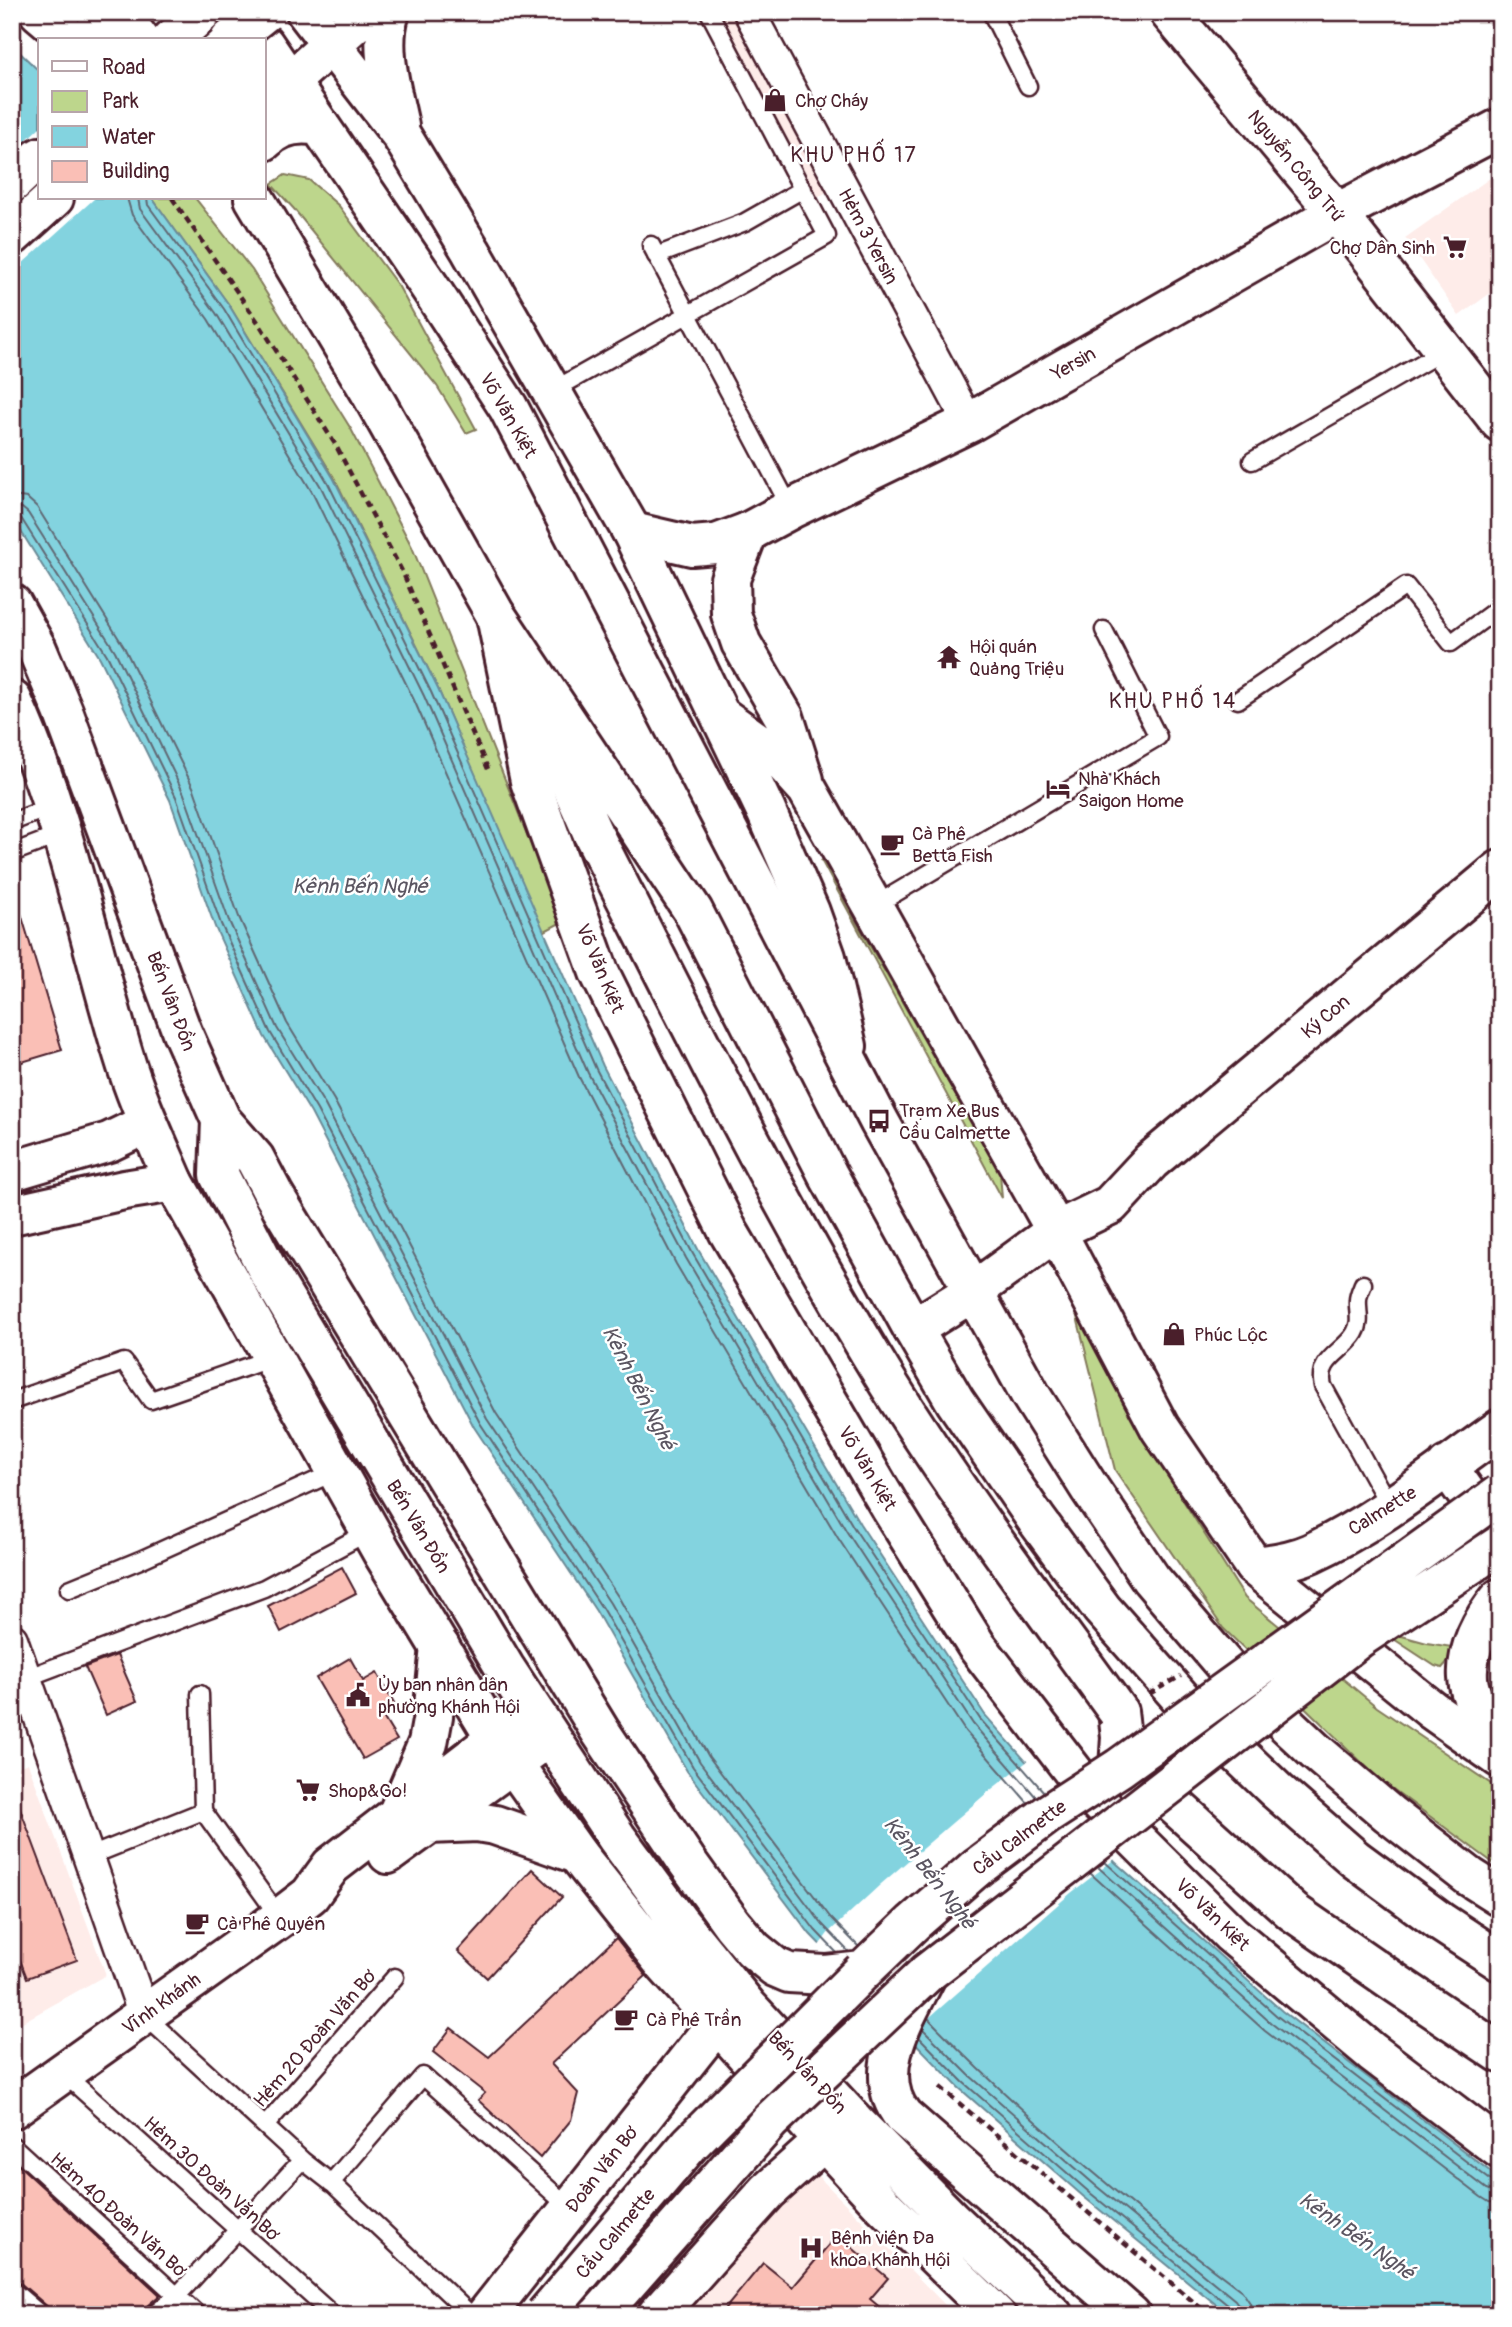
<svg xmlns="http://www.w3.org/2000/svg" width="1512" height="2327" font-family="Pangolin,sans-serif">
<rect width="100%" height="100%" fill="#fff"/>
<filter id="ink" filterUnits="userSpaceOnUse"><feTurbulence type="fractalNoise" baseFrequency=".0143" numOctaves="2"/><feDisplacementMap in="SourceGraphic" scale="14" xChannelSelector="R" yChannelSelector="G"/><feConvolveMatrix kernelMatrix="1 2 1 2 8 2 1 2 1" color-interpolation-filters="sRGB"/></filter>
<g filter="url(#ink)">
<path fill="#feece9" d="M713,12H745L837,187L812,200Z
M1500,171V286L1459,316L1405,238Z
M28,1763L106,1975L12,2028V1769Z
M817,2175L955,2315H677L790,2181Z"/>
<path fill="#bdd68c" stroke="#847a5c" stroke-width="2" d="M285,175L309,180L339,206L399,287L476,429L466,433L437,386L294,209L271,184Z
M152,198H195L252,270L351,429L412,547L562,922L543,932L438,689L335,479L229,305Z
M821,860L1000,1173L1002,1198Z
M1076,1313L1146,1442L1245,1598L1377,1707L1500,1790V1868L1378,1778L1223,1628L1115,1470Z
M1380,1630L1427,1643L1452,1647L1449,1660L1442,1668L1435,1666Z"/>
<path fill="#83d3df" stroke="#6c8b97" stroke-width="2" d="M12,45L40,72V198H152L229,305L334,479L438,689L603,1066L699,1251L860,1524L985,1715L1115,1862L1282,2011L1500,2179V2315H1229L1084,2197L958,2087L810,1934L687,1771L596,1611L474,1427L311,1113L264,1036L215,927L170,800L100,658L12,517Z"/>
<path fill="#fff" d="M40,127V198H95L12,273V153Z
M1029,1760L1116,1858L1071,1893L906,2038L818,1947L829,1932L881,1884L988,1792Z"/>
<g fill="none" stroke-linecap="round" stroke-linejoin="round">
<path stroke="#616773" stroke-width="2" d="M127,198L132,215L208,319L312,492L414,700L579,1077L676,1264L838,1538L965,1731L1028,1803
M138,198L140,209L216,313L321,487L424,696L588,1073L686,1258L847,1532L973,1724L1036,1797
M147,198L148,205L224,309L328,483L431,692L596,1069L693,1254L854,1528L980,1719L1044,1792
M12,496L27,498L37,507L124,647L194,789L239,917L287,1023L334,1100L496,1413L619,1598L709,1757L830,1917L858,1946
M12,506L22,508L28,513L115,651L184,794L229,921L277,1028L325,1105L487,1419L610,1603L700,1762L822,1924L848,1951
M12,515L21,518L107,655L176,797L221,924L270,1032L317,1110L480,1423L602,1608L693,1767L815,1930L837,1953
M1105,1862L1277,2016L1493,2182L1500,2184
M1098,1867L1271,2023L1487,2189L1500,2193
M1090,1873L1265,2031L1481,2197L1489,2202L1500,2203
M928,2018C1023,2116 1133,2209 1242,2291L1250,2303L1252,2315
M923,2029L969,2075L1095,2185L1235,2300L1240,2307L1241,2315
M919,2037L963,2082L1089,2192L1229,2306L1232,2315"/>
</g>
<path fill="#fabfb6" stroke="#4a1f2b" stroke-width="2" d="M19,907L62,1050L12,1065V908Z
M342,1567L356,1593L281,1632L268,1606Z
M117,1655L137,1701L106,1715L85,1667Z
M350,1658L363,1681L377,1673L397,1709L383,1717L397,1740L363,1759L316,1678Z
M15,1795L77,1960L27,1978L12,1939V1796Z
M532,1869L562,1897L487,1978L458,1951Z
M616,1938L646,1976L551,2064L578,2093L571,2120L540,2158L478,2100L485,2093L433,2052L451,2028L489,2057Z
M12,2159L160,2295L136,2315H51L48,2307L19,2282L12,2280Z
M837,2235L888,2278L870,2299L889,2315H720L763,2263L793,2287Z"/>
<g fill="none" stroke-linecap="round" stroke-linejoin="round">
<g stroke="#4a1f2b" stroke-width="21">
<path id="service" d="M991,12L1028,86
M651,245L791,509
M656,256L745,222L803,189
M552,391L827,236L709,12
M1252,461L1443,351
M1238,700L1406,586L1451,643L1500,607
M12,822L53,806
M12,853L62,834
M872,907L1158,737L1104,630
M1363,1284C1361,1289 1358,1295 1358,1300C1357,1312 1362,1321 1355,1333C1344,1352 1316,1359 1323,1386L1390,1507
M12,1401L124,1362L151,1400L272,1358
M69,1589L140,1560L337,1471
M26,1678L264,1588L370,1531
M200,1694L203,1811
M88,1857L203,1811L280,1918
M144,2015L302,2160L334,2185L471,2315
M63,2073L333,2315
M265,2126L395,1977
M12,2145L198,2315
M331,2183L423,2076L570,2208
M12,2290L41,2315
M153,2315L177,2296L302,2160"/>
</g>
<g stroke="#4a1f2b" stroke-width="35">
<path id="minor" d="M749,12L969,423
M12,1639L144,2015"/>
</g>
<g stroke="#4a1f2b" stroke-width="44">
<path id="tertiary" d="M1169,12L1337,213L1500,422
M632,532L692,546L716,544L748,532L791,509L969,423L1337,213L1500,128
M12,1171L109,1142L148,1123
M12,1215L124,1190L174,1182
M913,1329L974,1291L1056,1231L1110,1205L1151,1161L1500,870
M398,1813L428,1743L433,1716L440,1647
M429,1824L477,1822L495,1825L577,1854
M388,1854L549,1737
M12,2109L280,1918L310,1895L331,1866L532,1711"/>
</g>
<g stroke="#4a1f2b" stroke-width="44">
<path id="secondary" d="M12,604L37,649L63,711L182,1032L221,1120L219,1175L268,1271L505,1668L617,1838L678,1921L748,2007L855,2122L951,2219L1053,2315
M12,700C64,813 87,935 123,1054C136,1098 156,1140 174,1182L382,1552L495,1738L577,1854L666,1966L824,2141L883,2205L996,2315
M221,1120L255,1159L274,1195L600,1731L686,1860L732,1924L753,1949L775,1967L789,1973L826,1975L863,1971L913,1923L976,1868
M1447,1466L1500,1541
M1254,1566C1273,1564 1293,1561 1311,1553C1379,1521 1439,1472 1500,1429
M1500,1598C1482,1619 1466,1650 1468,1678C1469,1700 1488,1723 1500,1741
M927,1974C907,2015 868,2073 903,2116L1131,2315
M486,2315L717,2023
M657,2315L768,2191L824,2141"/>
</g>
<g stroke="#4a1f2b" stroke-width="44">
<path id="primary" d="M39,12L72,40
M306,12L401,135L471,251L632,532L766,811L810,912L826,957L847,1046
M390,12C378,48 392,91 399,126
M85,40L119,12
M171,40L203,12
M264,105L367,12
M12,183L40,157
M12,236L54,198
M748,532L730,579L731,614L741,643L784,717L804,780
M496,616L530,781L599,972L728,1231L890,1507L976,1645L1093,1797L1231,1934L1372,2052L1500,2149
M721,716L778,757L807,789L1056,1231L1160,1428L1254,1566L1432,1710L1500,1758
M1161,1793L1293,1912L1397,1984L1500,2053"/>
</g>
<g stroke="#4a1f2b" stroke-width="44">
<path id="trunk" d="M119,12L140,40
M264,44L429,286L508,407L879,1121L1030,1394L1090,1489L1151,1579L1227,1668L1315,1751L1389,1814L1470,1877L1500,1896
M264,141C278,126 298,122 318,126
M254,198L369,390L495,614L693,911L828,1175L913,1329L955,1401L1036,1519L1102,1609L1187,1705L1277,1791L1355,1859L1442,1923L1500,1961
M540,715L593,834
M1118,1712L1121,1737L1119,1768"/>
</g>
<path stroke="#4a1f2b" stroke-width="4.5" stroke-dasharray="7 5" stroke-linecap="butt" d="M172,198L260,325L335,444L403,573L488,769
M940,2087L1209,2315"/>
<use href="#service" stroke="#fff" stroke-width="16"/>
<use href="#minor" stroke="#fff" stroke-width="30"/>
<use href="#tertiary" stroke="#fff" stroke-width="38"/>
<use href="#secondary" stroke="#fff" stroke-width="38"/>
<use href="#primary" stroke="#fff" stroke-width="38"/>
<use href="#trunk" stroke="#fff" stroke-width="38"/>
<g stroke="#4a1f2b" stroke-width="44" stroke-linecap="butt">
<path id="secondary-bridge" d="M976,1868L1048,1814L1119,1768L1500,1494
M545,2315L690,2144L863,1971
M599,2315L770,2121L927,1973L1358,1639L1500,1545"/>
</g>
<g stroke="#4a1f2b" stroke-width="44" stroke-linecap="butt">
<path id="primary-bridge" d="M230,40L265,12"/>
</g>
<g stroke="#4a1f2b" stroke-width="44" stroke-linecap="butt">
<path id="trunk-bridge" d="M593,834C688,1019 779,1206 888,1383C959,1497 1040,1604 1118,1712"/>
</g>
<path stroke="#4a1f2b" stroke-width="4.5" stroke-dasharray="7 5" stroke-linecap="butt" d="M1149,1694L1181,1676"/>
<use href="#secondary-bridge" stroke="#fff" stroke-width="38"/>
<use href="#primary-bridge" stroke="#fff" stroke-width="38"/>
<use href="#trunk-bridge" stroke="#fff" stroke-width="38"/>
</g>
</g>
<defs>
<g id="shop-bare" transform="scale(1.89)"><path d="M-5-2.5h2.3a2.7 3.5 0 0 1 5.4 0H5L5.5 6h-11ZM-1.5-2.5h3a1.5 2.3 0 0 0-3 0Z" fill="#4a1f2b" stroke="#fff" stroke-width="2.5" paint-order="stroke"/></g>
<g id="supermarket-bare" transform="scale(1.89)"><path d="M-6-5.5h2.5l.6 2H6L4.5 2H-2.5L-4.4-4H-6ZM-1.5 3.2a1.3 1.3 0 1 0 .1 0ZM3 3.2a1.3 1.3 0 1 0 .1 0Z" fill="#4a1f2b" stroke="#fff" stroke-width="2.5" paint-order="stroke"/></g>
<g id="temple-bare" transform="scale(1.89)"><path d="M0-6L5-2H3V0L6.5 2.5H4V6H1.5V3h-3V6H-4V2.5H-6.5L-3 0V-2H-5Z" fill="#4a1f2b" stroke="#fff" stroke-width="2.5" paint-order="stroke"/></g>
<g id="hotel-bare" transform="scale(1.89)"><path d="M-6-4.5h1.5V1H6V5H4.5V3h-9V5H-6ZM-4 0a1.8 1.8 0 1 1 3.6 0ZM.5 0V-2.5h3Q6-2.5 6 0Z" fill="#4a1f2b" stroke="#fff" stroke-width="2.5" paint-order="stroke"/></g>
<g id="cafe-bare" transform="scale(1.89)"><path d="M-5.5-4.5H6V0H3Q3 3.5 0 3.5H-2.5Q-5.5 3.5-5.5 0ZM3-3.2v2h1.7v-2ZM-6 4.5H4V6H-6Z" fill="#4a1f2b" stroke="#fff" stroke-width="2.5" paint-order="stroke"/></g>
<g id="bus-bare" transform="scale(1.89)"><path d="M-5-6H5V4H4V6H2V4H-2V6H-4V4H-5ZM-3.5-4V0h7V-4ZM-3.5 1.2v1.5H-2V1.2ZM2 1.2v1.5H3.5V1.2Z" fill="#4a1f2b" stroke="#fff" stroke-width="2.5" paint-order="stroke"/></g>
<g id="civic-bare" transform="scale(1.89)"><path d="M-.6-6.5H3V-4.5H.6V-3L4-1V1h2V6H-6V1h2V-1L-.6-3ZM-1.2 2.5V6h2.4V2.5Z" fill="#4a1f2b" stroke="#fff" stroke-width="2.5" paint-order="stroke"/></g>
<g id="hospital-bare" transform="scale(1.89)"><path d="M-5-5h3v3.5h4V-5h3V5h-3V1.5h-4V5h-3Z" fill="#4a1f2b" stroke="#fff" stroke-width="2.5" paint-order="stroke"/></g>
</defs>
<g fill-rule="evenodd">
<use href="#shop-bare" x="775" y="100"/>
<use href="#supermarket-bare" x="1455" y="247"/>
<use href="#temple-bare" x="949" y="657"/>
<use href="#hotel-bare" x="1058" y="789"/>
<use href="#cafe-bare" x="892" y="844"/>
<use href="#bus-bare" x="879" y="1121"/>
<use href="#shop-bare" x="1174" y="1334"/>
<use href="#civic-bare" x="358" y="1695"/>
<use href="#supermarket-bare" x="308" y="1790"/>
<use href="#cafe-bare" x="197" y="1923"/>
<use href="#cafe-bare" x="626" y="2019"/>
<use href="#hospital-bare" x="811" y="2248"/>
</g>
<g text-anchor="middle" stroke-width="5" stroke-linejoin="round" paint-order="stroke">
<g font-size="19" fill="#4a1f2b" stroke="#fff" text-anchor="start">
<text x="795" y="107">Chợ Cháy</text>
<text x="1435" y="254" text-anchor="end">Chợ Dân Sinh</text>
<text x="969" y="653">Hội quán<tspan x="969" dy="22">Quảng Triệu</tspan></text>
<text x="1078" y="785">Nhà Khách<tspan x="1078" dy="22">Saigon Home</tspan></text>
<text x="912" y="840">Cà Phê<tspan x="912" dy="22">Betta Fish</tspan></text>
<text x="899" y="1117">Trạm Xe Bus<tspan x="899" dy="22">Cầu Calmette</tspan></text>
<text x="1194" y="1341">Phúc Lộc</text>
<text x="378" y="1691">Ủy ban nhân dân<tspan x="378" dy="22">phường Khánh Hội</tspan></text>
<text x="328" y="1797">Shop&amp;Go!</text>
<text x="217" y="1930">Cà Phê Quyên</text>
<text x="646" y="2026">Cà Phê Trần</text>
<text x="831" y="2244">Bệnh viện Đa<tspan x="831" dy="22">khoa Khánh Hội</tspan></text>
</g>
<g font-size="19" fill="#4a1f2b" stroke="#fff">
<text transform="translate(1297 166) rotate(50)" y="7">Nguyễn Công Trứ</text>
<text transform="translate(869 236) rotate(62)" y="7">Hẻm 3 Yersin</text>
<text transform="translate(1073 363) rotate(-30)" y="7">Yersin</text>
<text transform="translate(509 415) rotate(60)" y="7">Võ Văn Kiệt</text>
<text transform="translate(601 968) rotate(67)" y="7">Võ Văn Kiệt</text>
<text transform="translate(172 1001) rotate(69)" y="7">Bến Vân Đồn</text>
<text transform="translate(1325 1016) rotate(-40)" y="7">Ký Con</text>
<text transform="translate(868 1468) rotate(59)" y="7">Võ Văn Kiệt</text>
<text transform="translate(1382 1510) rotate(-32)" y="7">Calmette</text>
<text transform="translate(419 1526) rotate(59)" y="7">Bến Vân Đồn</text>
<text transform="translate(1019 1837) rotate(-37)" y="7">Cầu Calmette</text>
<text transform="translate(1213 1914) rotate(44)" y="7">Võ Văn Kiệt</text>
<text transform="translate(161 2003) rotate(-36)" y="7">Vĩnh Khánh</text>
<text transform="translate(314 2038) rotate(-49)" y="7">Hẻm 20 Đoàn Văn Bơ</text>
<text transform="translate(808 2072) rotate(47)" y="7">Bến Vân Đồn</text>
<text transform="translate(601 2169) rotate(-52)" y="7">Đoàn Văn Bơ</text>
<text transform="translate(212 2178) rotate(42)" y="7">Hẻm 30 Đoàn Văn Bơ</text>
<text transform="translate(119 2214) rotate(42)" y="7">Hẻm 40 Đoàn Văn Bơ</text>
<text transform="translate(615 2233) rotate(-50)" y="7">Cầu Calmette</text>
</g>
<g font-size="21" letter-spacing="2" fill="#4a1f2b" stroke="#fff">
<text x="854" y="162">KHU PHỐ 17</text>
<text x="1173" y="708">KHU PHỐ 14</text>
</g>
<g font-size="21" font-style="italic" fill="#5b5561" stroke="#fff">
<text x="360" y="893">Kênh Bến Nghé</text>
<text transform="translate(639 1388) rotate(63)" y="7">Kênh Bến Nghé</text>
<text transform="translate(930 1873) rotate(52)" y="7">Kênh Bến Nghé</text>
<text transform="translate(1357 2236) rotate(35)" y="7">Kênh Bến Nghé</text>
</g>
</g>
<rect width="1512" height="2327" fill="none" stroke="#fff" stroke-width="42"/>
<rect x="21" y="21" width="1470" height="2285" fill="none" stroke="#4a1f2b" stroke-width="2.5" filter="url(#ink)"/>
<rect x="38" y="38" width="228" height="161" fill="#ffffff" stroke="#b7a5aa" stroke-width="2"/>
<rect x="52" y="61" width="35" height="10" fill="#ffffff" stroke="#b7a5aa" stroke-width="2"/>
<text x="102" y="74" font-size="21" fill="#4a1f2b">Road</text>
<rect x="52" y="91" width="35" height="21" fill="#bdd68c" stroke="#b7a5aa" stroke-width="2"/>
<text x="102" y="108" font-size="21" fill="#4a1f2b">Park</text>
<rect x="52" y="126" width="35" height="21" fill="#83d3df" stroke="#b7a5aa" stroke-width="2"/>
<text x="102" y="144" font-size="21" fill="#4a1f2b">Water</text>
<rect x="52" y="161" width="35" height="21" fill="#fabfb6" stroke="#b7a5aa" stroke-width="2"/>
<text x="102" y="178" font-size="21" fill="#4a1f2b">Building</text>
</svg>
